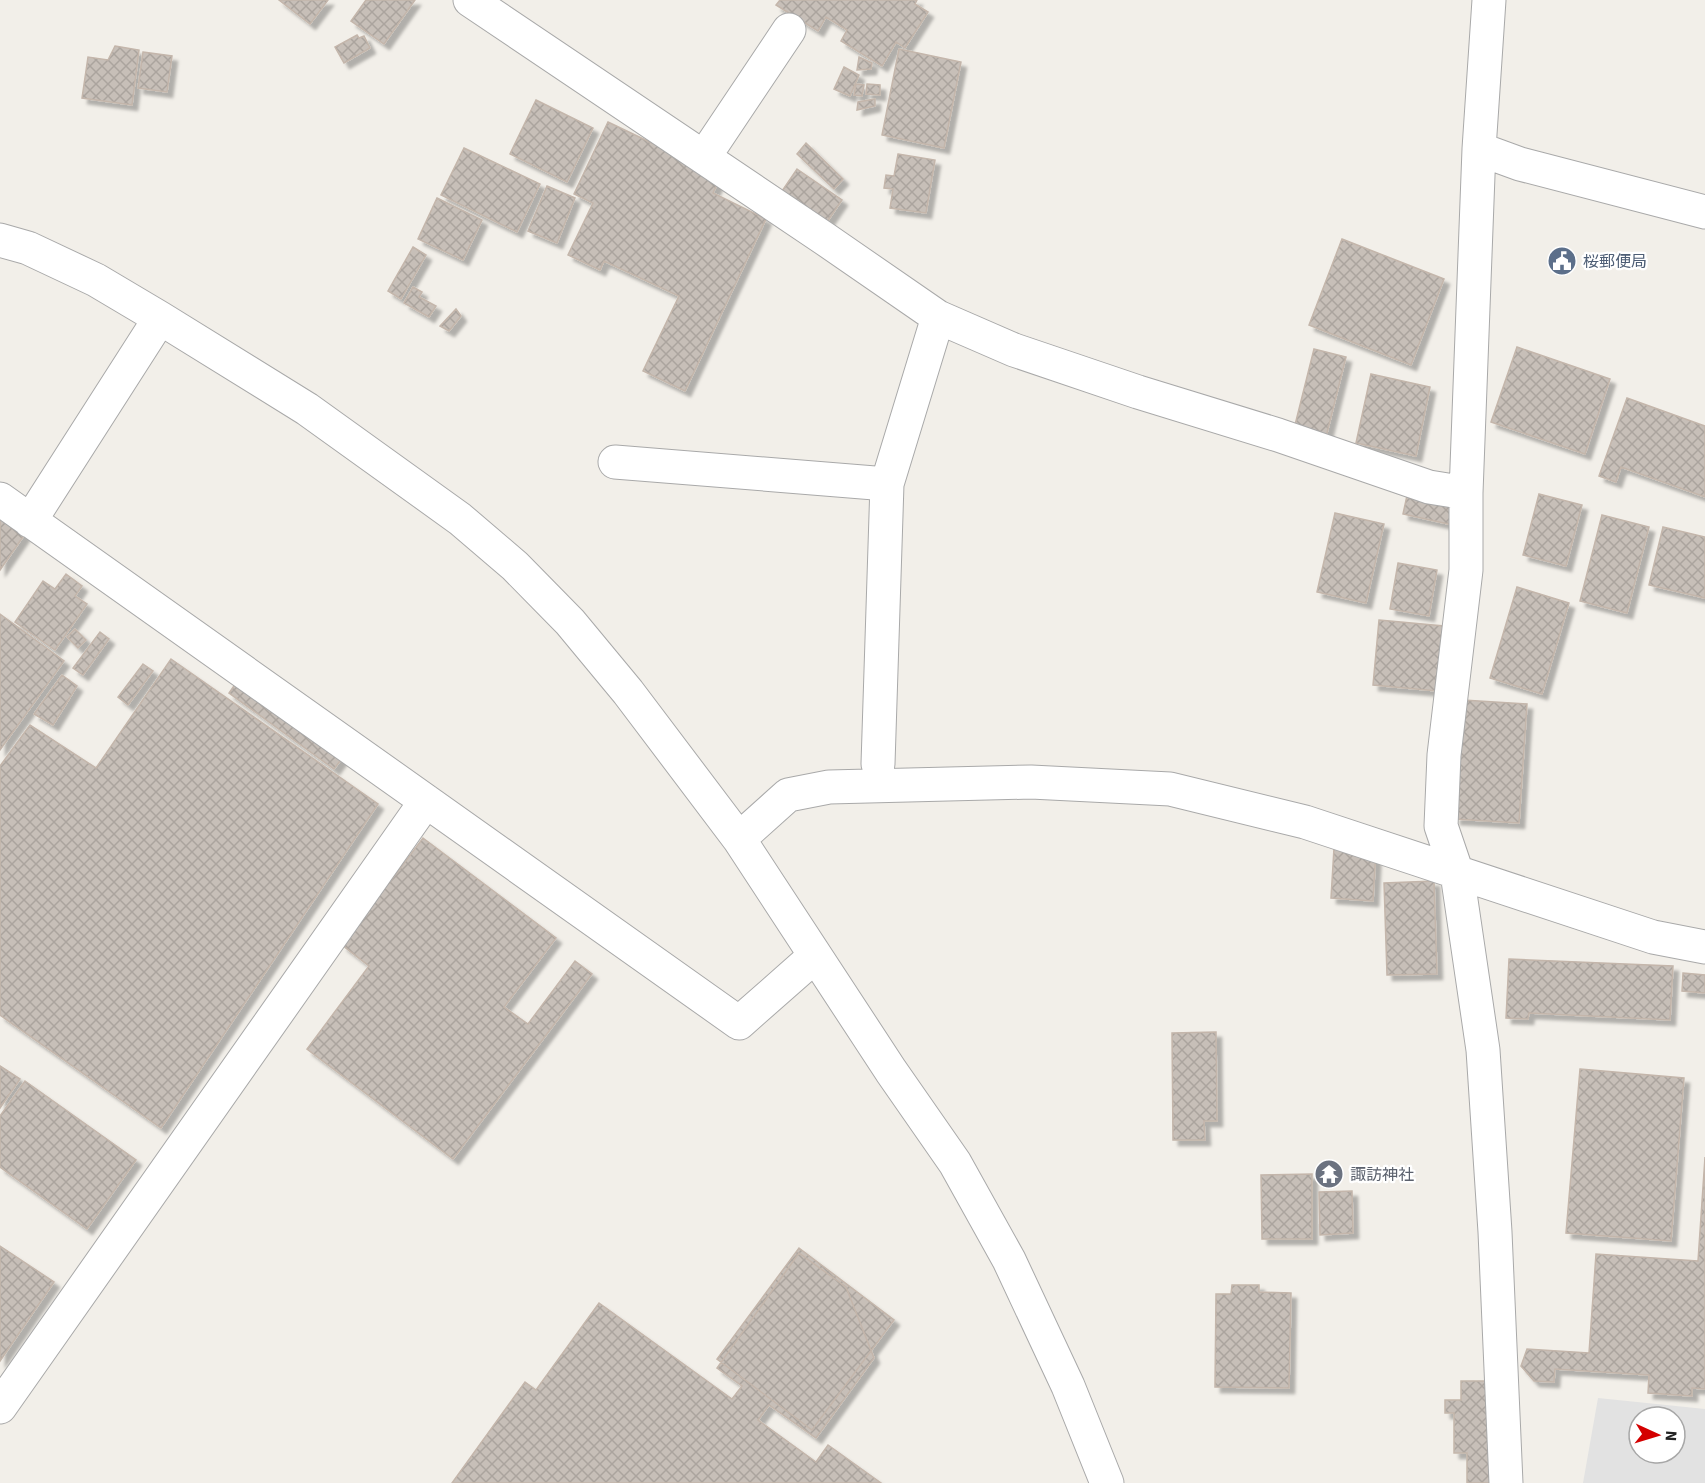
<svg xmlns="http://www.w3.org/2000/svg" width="1705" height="1483" font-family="'Source Sans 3','Noto Sans JP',sans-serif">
<defs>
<pattern id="building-cross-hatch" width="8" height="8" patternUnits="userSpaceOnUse" patternTransform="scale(1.5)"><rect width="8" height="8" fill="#c7bfb8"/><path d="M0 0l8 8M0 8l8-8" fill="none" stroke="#aba49e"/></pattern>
<filter id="shadow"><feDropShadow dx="5.5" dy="5.5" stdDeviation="1.5" flood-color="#0004"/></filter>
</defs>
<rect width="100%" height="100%" fill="#f2efe9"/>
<path fill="#e2e2e2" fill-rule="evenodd" d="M1598,1398L1705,1409V1483H1583ZM1639,1417H1675V1453H1639Z"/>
<path fill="url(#building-cross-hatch)" stroke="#c4b6ab" stroke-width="1.5" filter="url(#shadow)" d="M279,0H328L310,24Z
M366,0H415L384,44L351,21Z
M780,0H917L915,4L928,12L905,48L896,42L882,66L841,41L847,30L826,17L818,31L776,5Z
M357,35L359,38L364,36L370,48L344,63L335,47Z
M115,46L139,50L132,105L82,98L88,57L108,60Z
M899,49L961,62L944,148L882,135Z
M143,52L172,56L167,92L138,88Z
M859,57L872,63L871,69L857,70Z
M844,67L859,75L850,96L834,89Z
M856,84L864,85L862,96L854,95Z
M867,84L880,85V95L866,94Z
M875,99V106L857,110L858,102Z
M536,100L593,128L567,182L510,154Z
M608,122L721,176L713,193L766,219L685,391L643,371L679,296L604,261L600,270L568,255L593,203L574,194Z
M806,143L843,179L834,189L797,154Z
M464,148L540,184L517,232L441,195Z
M898,154L935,160L926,213L890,208L893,189L884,188L886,175L894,176Z
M797,169L842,200L827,222L782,191Z
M547,186L575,198L557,243L528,231Z
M437,198L482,220L463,260L418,239Z
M1342,239L1444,279L1411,365L1309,325Z
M413,247L426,255L401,299L388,291Z
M413,287L422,292L419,297L436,306L429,317L404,303Z
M456,309L461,316L449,331L440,326Z
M1517,347L1610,379L1585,454L1491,422Z
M1314,349L1346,357L1326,437L1294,429Z
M1371,374L1430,387L1416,456L1356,443Z
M1627,398L1705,426V497L1621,467L1616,482L1599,476Z
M1408,491L1458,502L1453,525L1403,514Z
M1539,494L1582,505L1566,566L1523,555Z
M1335,513L1384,524L1366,603L1317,592Z
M1602,515L1649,527L1627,613L1580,601Z
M0,516L25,534L0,570Z
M1663,527L1705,537V598L1649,585Z
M1398,563L1437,570L1429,616L1390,609Z
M66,574L82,586L75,596L87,604L55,650L15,622L43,581L55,589Z
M1517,587L1569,603L1542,694L1490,678Z
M0,614L64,661L0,750Z
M1379,620L1444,626L1437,691L1373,685Z
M75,629L86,640L78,648L67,637Z
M100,632L109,639L83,675L73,668Z
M171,659L378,804L161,1128L0,1015V766L30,725L96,768Z
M143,664L153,671L128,705L118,697Z
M62,675L77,686L53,725L34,714Z
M238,680L343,757L334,769L229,693Z
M1463,700L1527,704L1519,823L1455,819Z
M423,838L556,938L504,1007L528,1024L575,961L592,974L453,1159L307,1049L369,966L342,945Z
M1334,848L1376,850L1373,901L1331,898Z
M1434,881L1437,974L1387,975L1384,883Z
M1509,959L1673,966L1670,1020L1529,1013L1528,1019L1506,1018Z
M1683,973L1705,975V993L1682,991Z
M1216,1032L1217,1121H1204L1205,1140H1173L1172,1033Z
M0,1066L20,1079L0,1108Z
M1580,1069L1684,1078L1671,1241L1566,1233Z
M25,1081L136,1160L87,1229L0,1167V1116Z
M1705,1157V1389L1692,1388V1396L1648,1393L1649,1375L1555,1369L1554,1382L1534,1381L1521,1366L1527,1349L1589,1353L1596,1254L1698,1261Z
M1312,1174V1239H1262L1261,1175Z
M1352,1191L1353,1233L1320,1235L1319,1192Z
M0,1246L54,1282L0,1361Z
M799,1248L894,1320L812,1430L717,1359Z
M799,1253L846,1287L874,1358L816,1438L769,1405L758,1420L816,1462L828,1445L881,1483H452L525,1382L536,1390L599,1303L732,1399L742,1386L717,1368Z
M1232,1285H1259V1292L1291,1293L1289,1388L1215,1387L1216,1294H1231Z
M1461,1381H1488V1447H1492V1483H1467V1453H1454V1413H1445V1400H1461Z"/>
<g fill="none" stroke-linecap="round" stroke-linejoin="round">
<g stroke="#a9a9a9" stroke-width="35">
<path id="minor" d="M470,0L825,239L938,317L1014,350L1138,392L1278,435L1429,487L1466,493
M1489,0L1479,149L1466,493V570L1444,755L1441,826L1457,873L1483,1050L1495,1232L1506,1483
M1479,149L1520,164L1705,212
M704,157L789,30
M0,240L28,248L96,280L160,318L307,409L460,519L515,566L570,622L628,692L739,839L891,1071L955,1163L1009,1260L1068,1386L1107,1483
M615,462L887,484
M0,499L739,1023L815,956
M30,521L160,318
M878,764L887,484L938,317
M739,839L788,795L829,787L1031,782L1170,789L1305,822L1653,937L1705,947
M0,1407L426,801"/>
</g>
<use href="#minor" stroke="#fff" stroke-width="33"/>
</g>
<defs>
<g id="civic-disc" transform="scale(1.5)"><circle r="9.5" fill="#5c6f8a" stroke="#fff"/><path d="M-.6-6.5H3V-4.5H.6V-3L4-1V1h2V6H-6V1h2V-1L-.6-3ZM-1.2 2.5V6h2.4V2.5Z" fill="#fff"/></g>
<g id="temple-disc" transform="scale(1.5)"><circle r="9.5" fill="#6b7280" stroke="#fff"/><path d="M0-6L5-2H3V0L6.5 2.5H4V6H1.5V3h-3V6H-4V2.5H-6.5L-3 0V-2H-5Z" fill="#fff"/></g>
</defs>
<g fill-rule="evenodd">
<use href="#civic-disc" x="1562" y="261"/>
<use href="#temple-disc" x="1329" y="1174"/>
</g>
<g text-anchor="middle" stroke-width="4.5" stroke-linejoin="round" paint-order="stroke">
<g font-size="16" fill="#4e5e75" stroke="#fff" text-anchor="start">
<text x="1583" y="267">桜郵便局</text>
</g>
<g font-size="16" fill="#5b616d" stroke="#fff" text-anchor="start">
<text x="1350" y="1180">諏訪神社</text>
</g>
</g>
<g transform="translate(1657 1435) rotate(94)"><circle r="28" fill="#ffffff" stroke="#a7a7a7" stroke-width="1.5"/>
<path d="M0-4.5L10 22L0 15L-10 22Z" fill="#d40000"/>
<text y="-9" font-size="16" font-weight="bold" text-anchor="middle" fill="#222222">N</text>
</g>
</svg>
